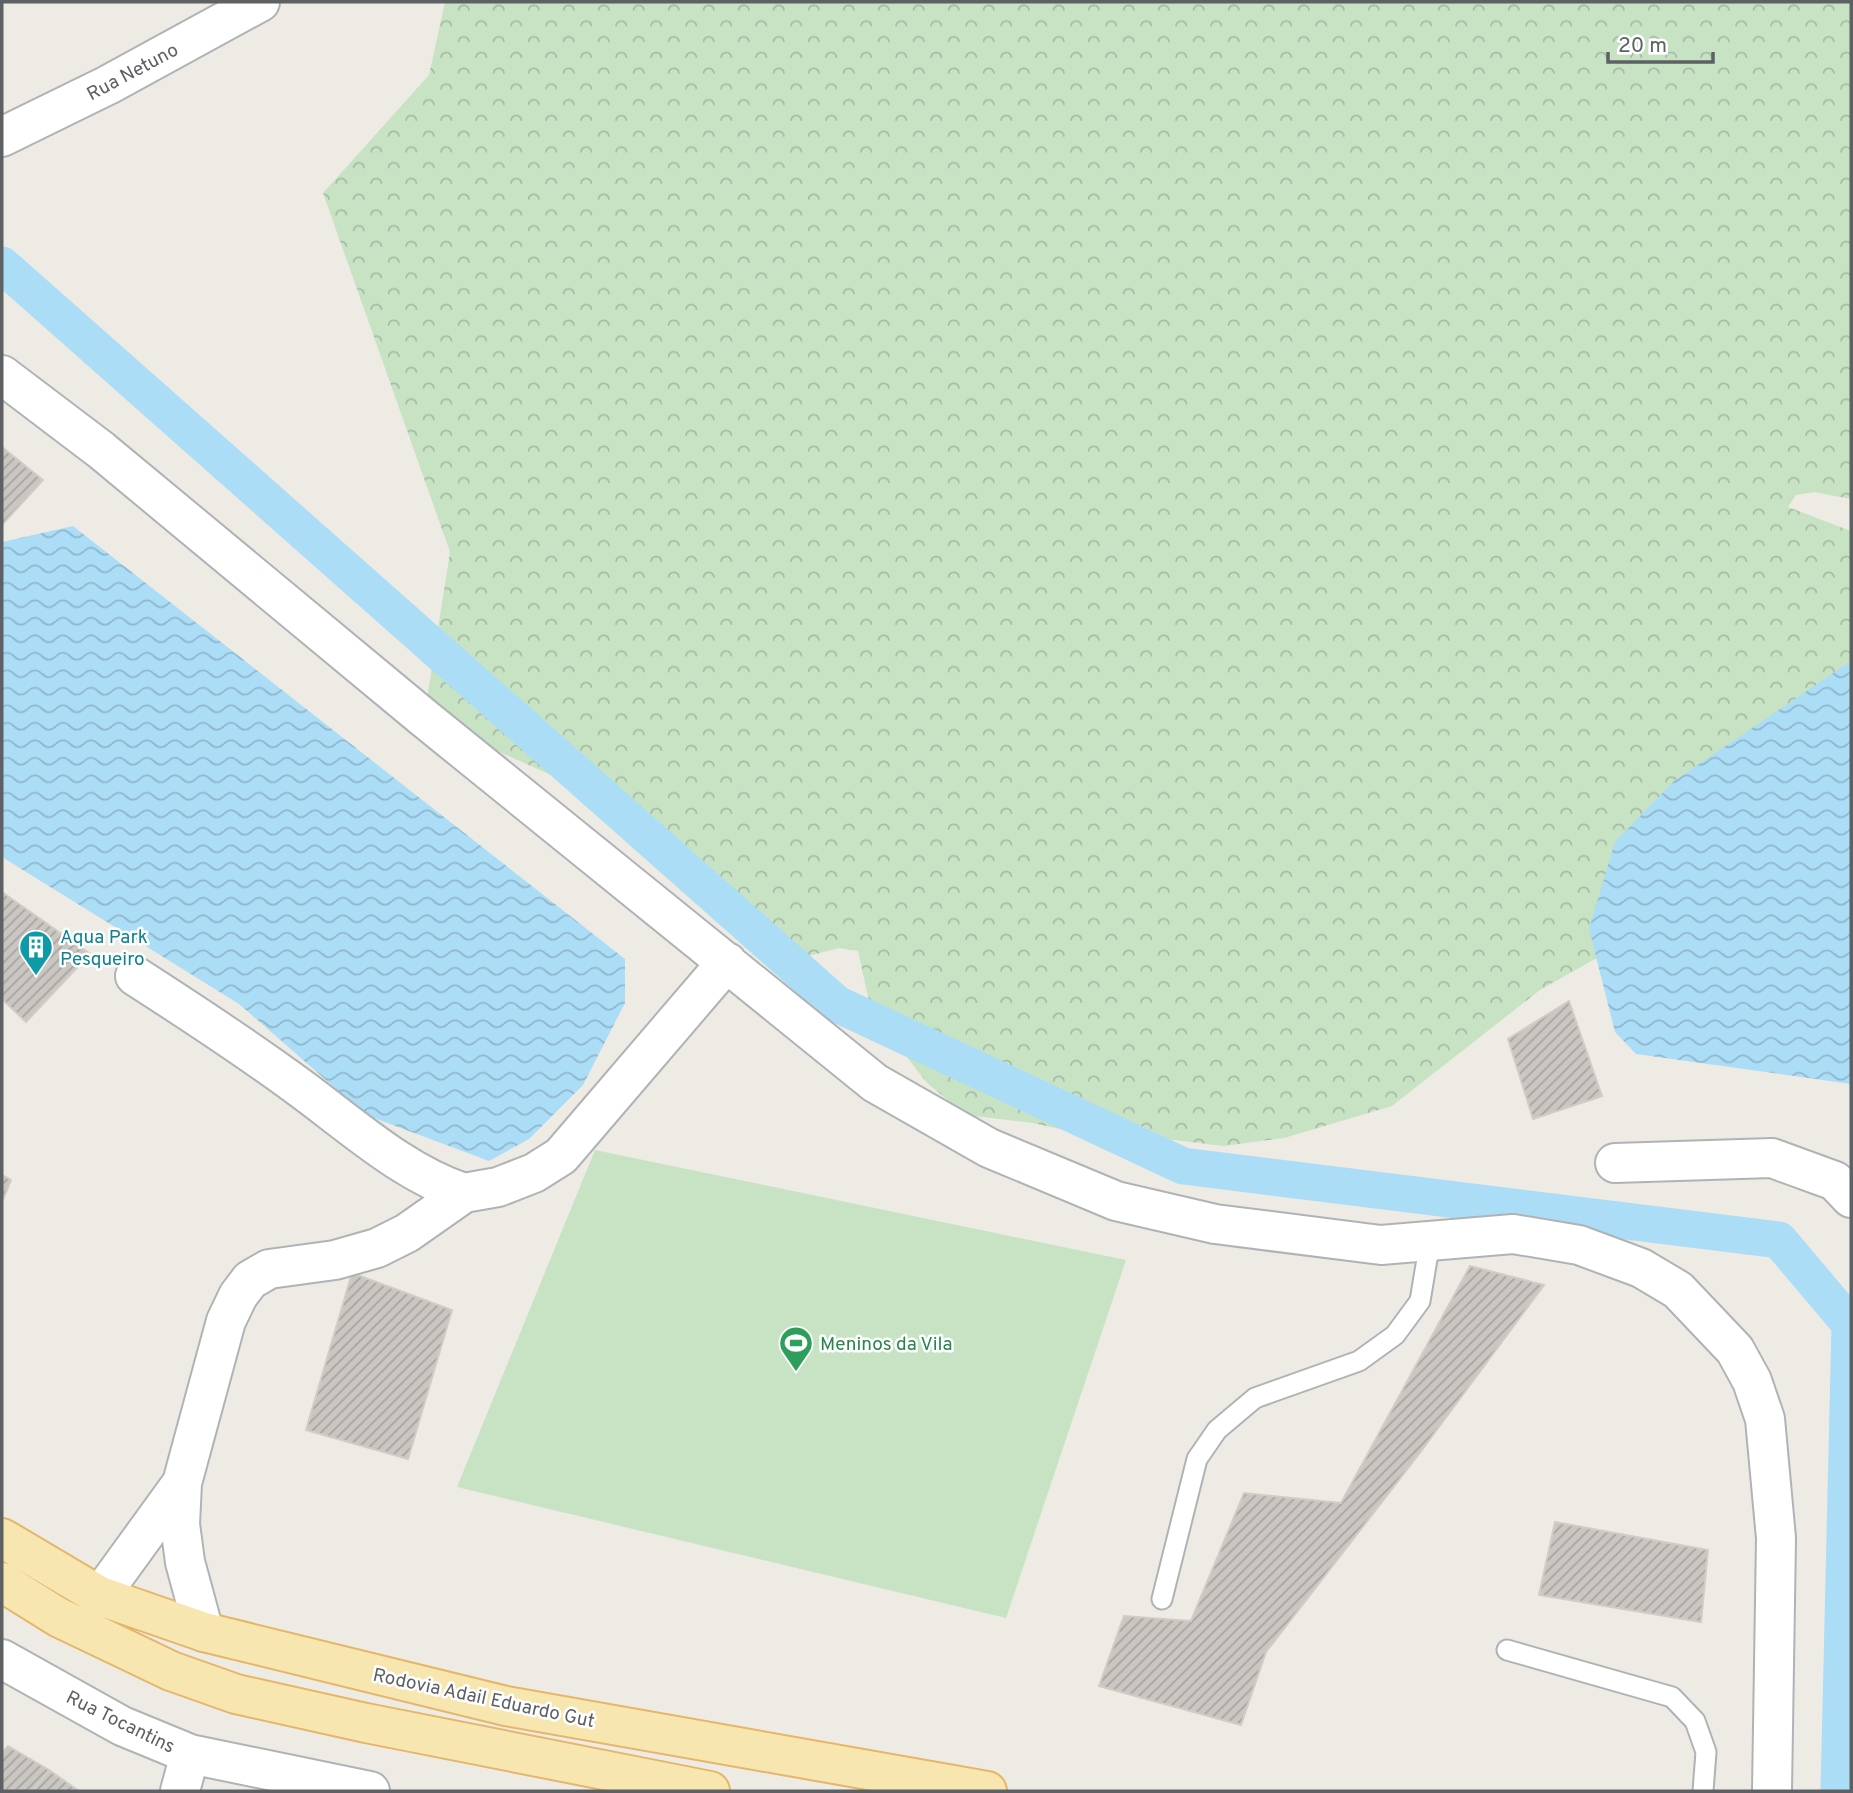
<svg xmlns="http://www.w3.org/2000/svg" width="1853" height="1793" font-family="Overpass,sans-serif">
<defs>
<pattern id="forest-crowns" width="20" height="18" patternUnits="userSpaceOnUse" patternTransform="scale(1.75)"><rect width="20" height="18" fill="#c7e3c4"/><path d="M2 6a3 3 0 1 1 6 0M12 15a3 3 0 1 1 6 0" fill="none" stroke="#a5bba3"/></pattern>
<pattern id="water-waves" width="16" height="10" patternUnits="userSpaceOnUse" patternTransform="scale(1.75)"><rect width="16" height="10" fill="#acddf7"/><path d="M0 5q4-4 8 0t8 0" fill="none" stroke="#8fb7cc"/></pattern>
<pattern id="building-hatch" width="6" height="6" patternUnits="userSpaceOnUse" patternTransform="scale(1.75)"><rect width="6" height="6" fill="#cac6c2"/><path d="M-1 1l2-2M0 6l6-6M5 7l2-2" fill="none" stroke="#a7a4a1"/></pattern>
</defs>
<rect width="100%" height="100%" fill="#eeebe5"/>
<path fill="url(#forest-crowns)" d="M445,2H1851V499L1814,492L1796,495L1788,507L1851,531V750L1627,955L1595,959L1540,990L1392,1106L1284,1138L1224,1146L1165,1139L1099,1138L1033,1123L966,1115L927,1083L871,1011L858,951L839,948L801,958L767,944L710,905L562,780L424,718L450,552L323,193L429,75Z"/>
<path fill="#c7e3c4" d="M595,1150L1126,1260L1006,1618L457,1487Z"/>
<path fill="url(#water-waves)" d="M73,526L625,959V1003L583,1085L529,1139L489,1161L366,1115L239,1004L2,857V542Z
M1851,661V1084L1636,1054L1615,1032L1589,929L1615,842L1674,781Z"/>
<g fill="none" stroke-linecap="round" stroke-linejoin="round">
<path stroke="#acddf7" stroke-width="37" d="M2,265L837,1004L1183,1166L1779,1240L1850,1324L1839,1791"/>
</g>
<path fill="url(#building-hatch)" stroke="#d2cdc4" stroke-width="2" d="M2,447L43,480L2,525Z
M2,892L90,954L26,1022L2,999Z
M1569,1001L1602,1096L1533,1119L1508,1039Z
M2,1175L11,1180L2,1202Z
M1470,1266L1544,1285L1419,1454L1266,1652L1241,1725L1099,1686L1124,1616L1191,1621L1244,1493L1341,1503Z
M352,1273L452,1310L408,1459L306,1430Z
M1555,1522L1708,1550L1701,1622L1539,1595Z
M8,1746L49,1770L33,1791H2V1753Z
M49,1770L79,1791H33Z"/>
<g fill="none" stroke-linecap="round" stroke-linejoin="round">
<g stroke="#b0b3b6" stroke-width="23">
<path id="service" d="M1162,1599L1197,1459L1217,1430L1255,1398L1359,1361L1395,1335L1420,1301L1430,1241
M1507,1650L1672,1697L1695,1721L1706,1752L1703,1791"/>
</g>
<g stroke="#b0b3b6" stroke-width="42">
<path id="minor" d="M2,137L108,85L260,2
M2,375L101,450L424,718L875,1083L989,1148L1116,1201L1215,1224L1381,1245L1513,1234L1579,1245L1641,1268L1678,1290L1735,1350L1752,1381L1765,1419L1776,1538L1772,1791
M135,976C191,1012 246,1048 299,1087C351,1125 403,1173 464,1193
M1615,1163L1772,1158L1835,1181L1851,1198
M100,1596L182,1483
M204,1632L185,1562L180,1524L182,1483L226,1321L238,1296L250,1280L269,1269L335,1260L377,1248L407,1233L464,1193L498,1187L534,1173L561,1156L727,962
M2,1659L122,1726L190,1754L370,1791
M180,1791L190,1754"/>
</g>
<g stroke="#e5b668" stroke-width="42">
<path id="primary" d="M2,1538L100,1596L204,1632L506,1706L987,1791
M2,1582L58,1617L171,1671L236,1694L366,1723L710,1791"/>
</g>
<use href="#service" stroke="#fff" stroke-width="19"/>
<use href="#minor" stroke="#fff" stroke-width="38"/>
<use href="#primary" stroke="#f8e6b1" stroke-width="38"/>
</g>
<defs>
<g id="building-pin" transform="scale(1.75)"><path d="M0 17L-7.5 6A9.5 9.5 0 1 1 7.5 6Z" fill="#0f9aa8" stroke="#fff"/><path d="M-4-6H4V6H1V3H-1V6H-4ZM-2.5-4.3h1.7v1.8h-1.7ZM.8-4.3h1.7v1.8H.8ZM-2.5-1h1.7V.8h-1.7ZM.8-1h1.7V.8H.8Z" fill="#fff"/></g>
<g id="stadium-pin" transform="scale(1.75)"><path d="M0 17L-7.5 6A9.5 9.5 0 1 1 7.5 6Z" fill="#2e9e5b" stroke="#fff"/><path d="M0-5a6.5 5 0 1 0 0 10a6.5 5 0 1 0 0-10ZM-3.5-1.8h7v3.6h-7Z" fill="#fff"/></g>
</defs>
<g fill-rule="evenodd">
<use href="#building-pin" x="36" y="947"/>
<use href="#stadium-pin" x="796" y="1343"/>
</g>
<g text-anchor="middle" stroke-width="5" stroke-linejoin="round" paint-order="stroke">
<g font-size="19" fill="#5d6164" stroke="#fff">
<text transform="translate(132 71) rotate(-28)" y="7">Rua Netuno</text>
<text transform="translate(484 1697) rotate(12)" y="7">Rodovia Adail Eduardo Gut</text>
<text transform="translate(121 1721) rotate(26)" y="7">Rua Tocantins</text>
</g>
<g font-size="19" fill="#0d838f" stroke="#fff" text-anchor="start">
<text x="60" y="943">Aqua Park<tspan x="60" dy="22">Pesqueiro</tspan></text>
</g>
<g font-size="19" fill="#27864d" stroke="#fff" text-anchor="start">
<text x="820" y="1350">Meninos da Vila</text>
</g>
</g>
<rect width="1853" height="1793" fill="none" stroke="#5d6164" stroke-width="7"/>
<path d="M1608 52v10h105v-10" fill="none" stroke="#5d6164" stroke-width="3.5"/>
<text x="1618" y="52" font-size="21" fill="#5d6164" stroke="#ffffff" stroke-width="5" paint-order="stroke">20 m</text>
</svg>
